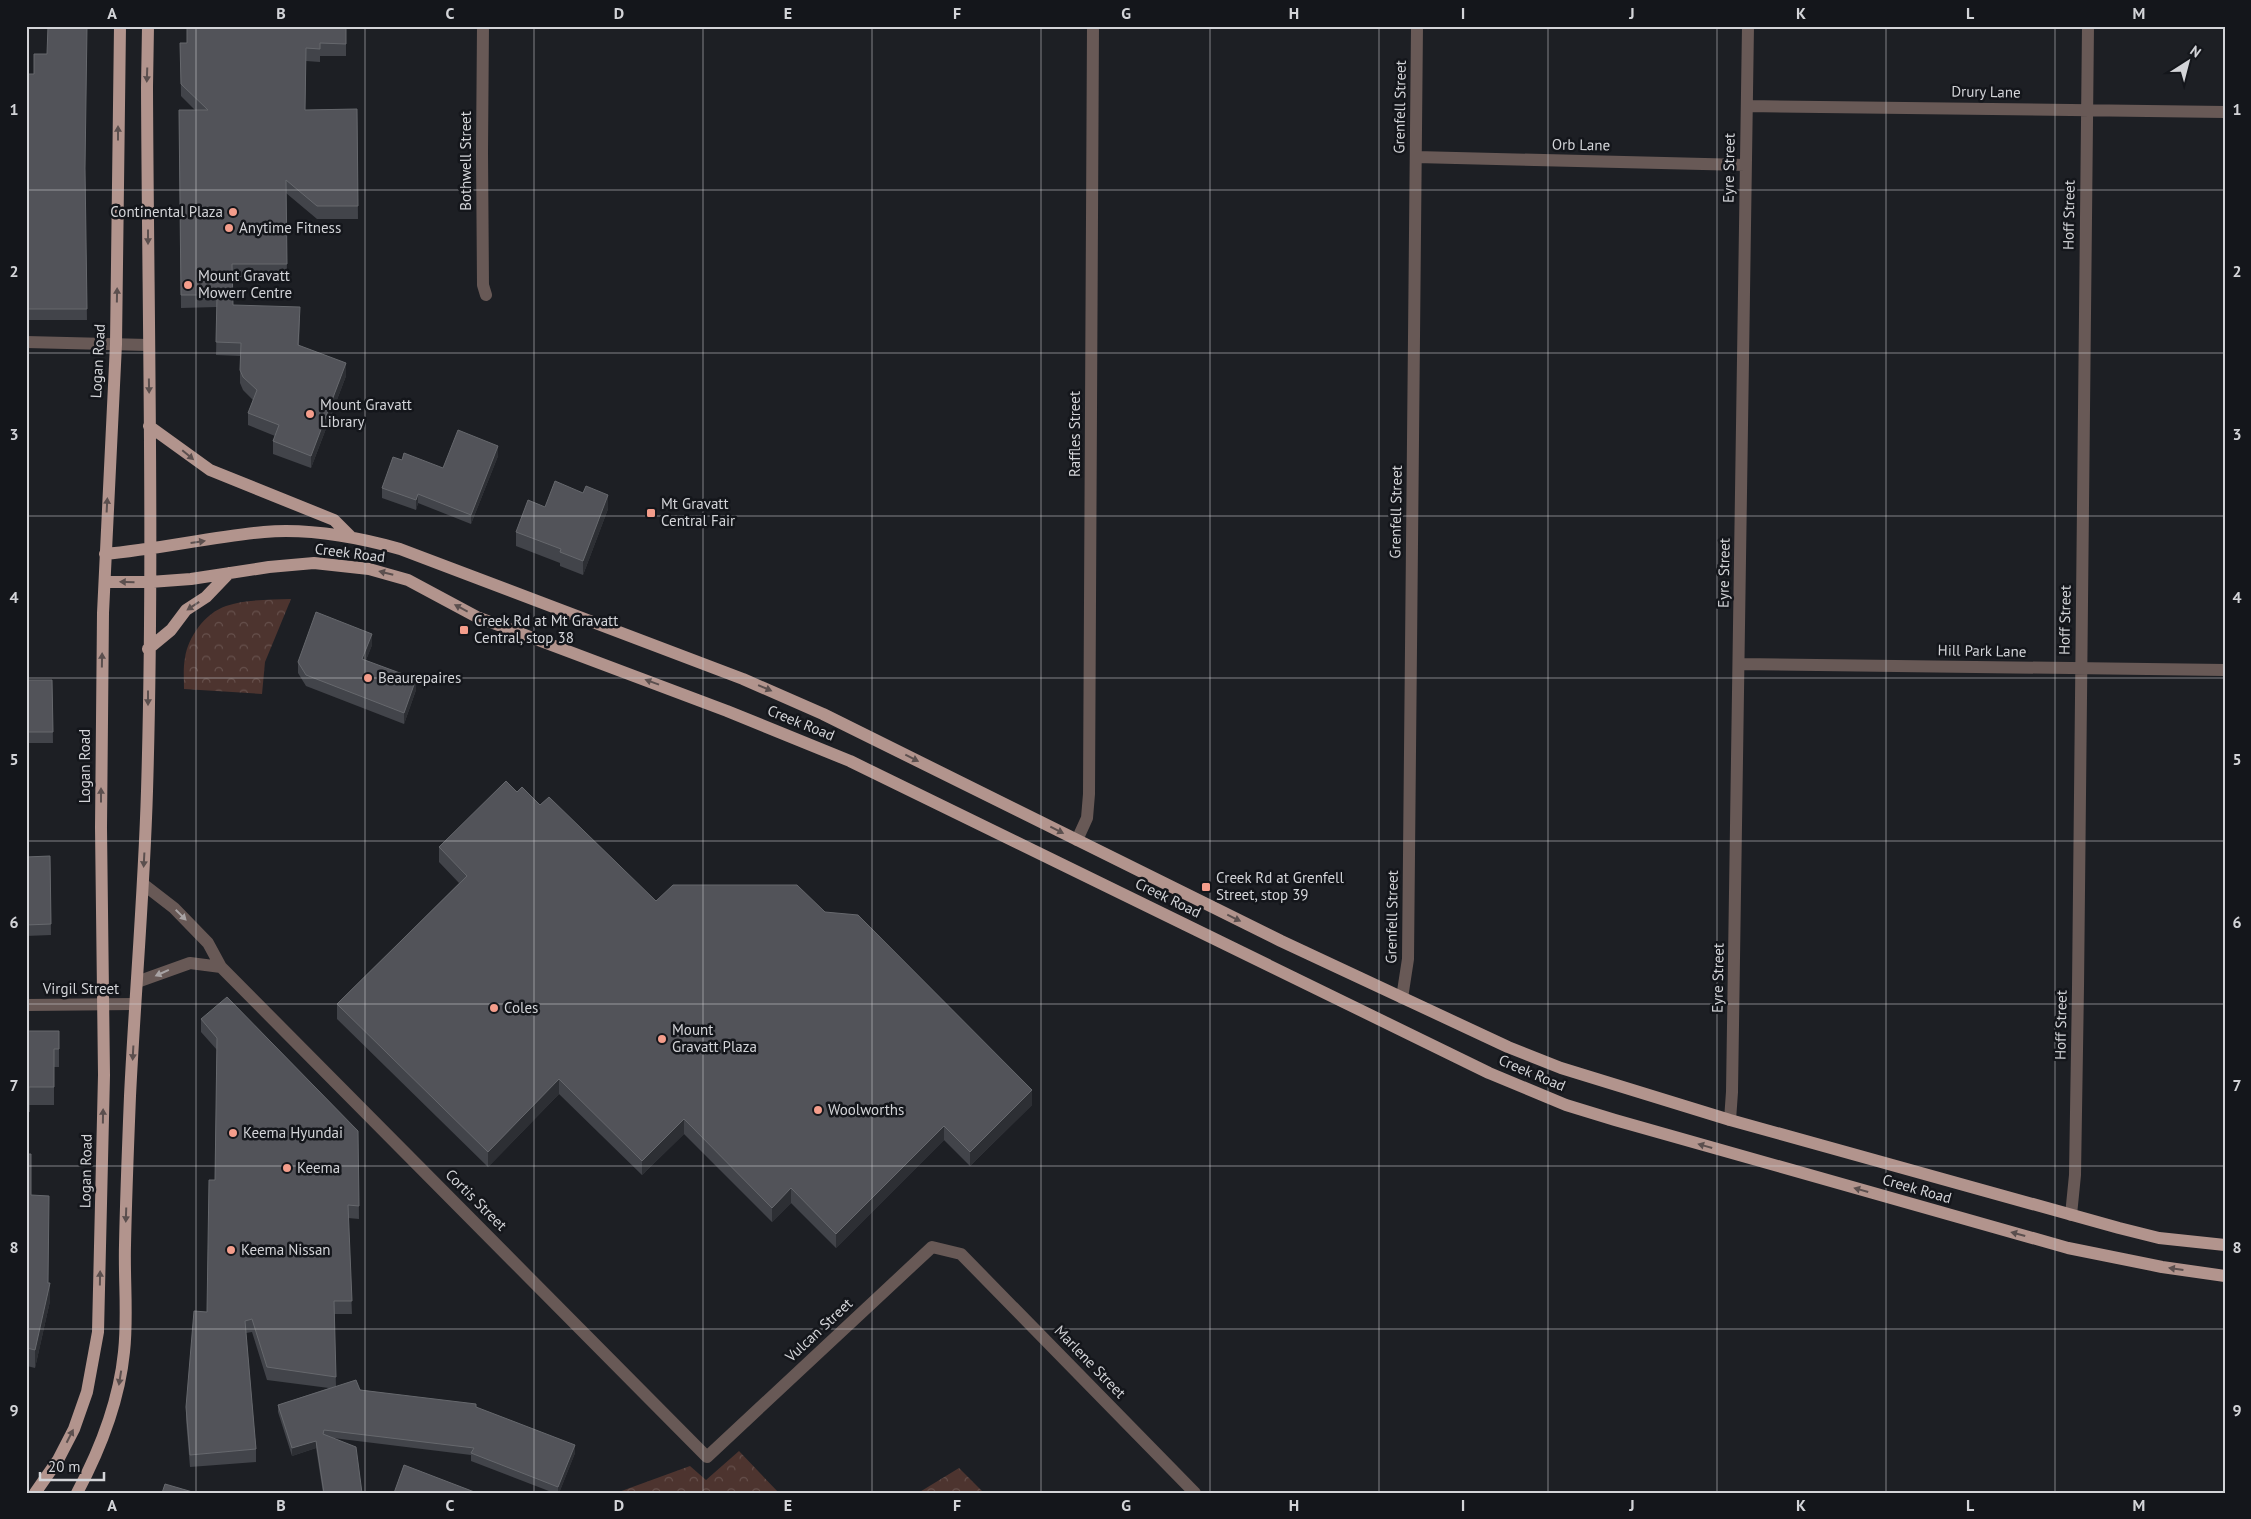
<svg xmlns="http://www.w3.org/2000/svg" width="2251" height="1519" font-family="'PT Sans',sans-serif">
<defs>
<pattern id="park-crowns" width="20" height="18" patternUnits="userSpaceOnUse" patternTransform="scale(1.25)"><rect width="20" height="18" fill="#4d342f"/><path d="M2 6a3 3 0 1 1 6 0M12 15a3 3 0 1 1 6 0" fill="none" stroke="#66504c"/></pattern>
</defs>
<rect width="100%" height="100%" fill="#1d1f24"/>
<path fill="url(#park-crowns)" d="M291,599L265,662L262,694L184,689C184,679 183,668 185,658C188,637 205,613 226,606C246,599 270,600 291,599Z
M739,1451L779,1493H616L690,1466L706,1480Z
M959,1468L984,1493H918Z"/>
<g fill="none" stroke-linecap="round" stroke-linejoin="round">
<path stroke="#685956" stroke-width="12" d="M483,26L482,152L483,285L486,295
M1747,106L2225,112
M1416,157L1745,165
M26,342L148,345
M1739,664L2225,670
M1077,840L1087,818L1089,794L1093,26
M143,884L174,908L208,943L221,967L707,1457L932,1247L961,1254L1195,1493
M137,982L190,963L221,967
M1402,998L1408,959L1417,26
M26,1005L135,1004
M1730,1120L1732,1092L1748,26
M2071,1215L2075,1175L2078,987L2088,26"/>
<path stroke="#b2948d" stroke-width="12" d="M149,426L210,470L334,520L351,537
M105,554C159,549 211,537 264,532C309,528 357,537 400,549L743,679L823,714L1281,941L1508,1047L1561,1068L1730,1120L2119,1228L2159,1238L2225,1245
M105,582H150L191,579L269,567L314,563L369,569L408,580L477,617L727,711L850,761L1489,1073L1566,1105L1615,1120L2068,1248L2162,1267L2225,1276
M148,649L171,630L186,610L206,597L229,573
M35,1493L58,1460L74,1429L87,1392L98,1332L104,1075L101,828L103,613L116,344L120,26
M77,1493C101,1448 119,1402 124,1352C128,1317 124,1281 125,1245C126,1196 128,1146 130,1096C135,994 144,893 147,791C154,556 148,321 147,87L148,26"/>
</g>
<path fill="#42444a" d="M346,26V56H320V62L306,61L305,110L357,109L358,219H317L286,193L287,277H233V305L300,319L299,345L346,376L311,468L273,454V441L275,436L248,425V413L253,400L243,390L240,383V356L216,355L217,307L181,308L179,110H195L181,96L180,43H187Z
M26,74L85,173L87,320H26Z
M498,456L471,524L418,503L416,510L382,498V488L402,460L443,468Z
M545,507L608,509L583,575L560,566V563L516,546V532Z
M372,645L366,660L416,690L404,724L306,686L298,673V662Z
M26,680H52L53,743H27V777H26Z
M517,792L540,805L656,901L825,912L1032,1105L970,1166L944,1140L836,1248L791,1203L772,1222L684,1134L642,1175L559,1094L488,1167L337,1019V1004L459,883L439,862V847Z
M50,856L51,935L26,936V857Z
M201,1019L358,1131L359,1219L348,1218L352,1314H334L336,1386L476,1407L575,1453L559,1493H554L471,1461V1455L333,1438L362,1493H323L316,1448L292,1456L278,1412V1405L329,1388L267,1380L252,1332L246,1333L256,1449V1462L190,1467L186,1420V1407L207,1312L215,1180L217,1050L201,1032Z
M26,1031H59V1067H54V1105H29V1130H26Z
M26,1154L31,1195L48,1283L50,1301L35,1368L27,1366L26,1369Z"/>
<path fill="#2d2f34" d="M346,363V376L311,468V456Z
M498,446V456L471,524V515Z
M418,494V503L416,510V500Z
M608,495V509L583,575V561Z
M372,634V645L362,670V659Z
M416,679V690L404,724V713Z
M559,1079V1094L488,1167V1152Z
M1032,1090V1105L970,1166V1152Z
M684,1119V1134L642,1175V1161Z
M944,1126V1140L836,1248V1234Z
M791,1188V1203L772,1222V1208Z
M50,1283V1301L35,1368V1350Z
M27,1348V1366L26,1369V1352Z
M316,1441V1448L292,1456V1448Z
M575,1445V1453L559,1493H558V1487Z"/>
<path fill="#525359" stroke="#66686d" d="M48,26H87L85,168L87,309H26V74H34V54H47Z
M187,26H346V44L320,43V49L306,48L305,110L357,109L358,206H317L286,180L287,264H232L233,305L300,307L298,345L346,363L311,456L273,441L279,425L248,413L257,390L243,377L240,370L241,343L216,342L217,295H181L179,110H208L181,84L180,43H187Z
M458,430L498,446L471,515L418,494L416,500L382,488L393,457L402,460L404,453L443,468Z
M555,481L583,493L586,486L608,495L583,561L560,552L561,549L516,532L528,500L545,507Z
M316,612L372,634L362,659L416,679L404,713L306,675L298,662Z
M26,680H52L53,732H27V766H26Z
M506,781L517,792L522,787L540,805L549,797L656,901L673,885H797L825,912L858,915L1032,1090L970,1152L944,1126L836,1234L791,1188L772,1208L684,1119L642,1161L559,1079L488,1152L337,1004L467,876L439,847Z
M50,856L51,924L26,925V857Z
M227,997L358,1131L359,1206L348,1205L352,1301H334L336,1377L267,1367L252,1319L245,1321L256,1449L190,1455L186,1407L194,1311L207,1312L209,1180H215L217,1038L201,1019Z
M26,1031H59V1049H54V1087H29V1112H26Z
M26,1154H31V1195L49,1196L48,1283H50L35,1350L27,1348L26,1352Z
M356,1380L360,1390L476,1404V1407L575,1445L558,1487L471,1453L474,1448L324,1430L323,1434L356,1447L362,1493H324L316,1441L292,1448L278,1405Z
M404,1465L477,1493H394Z
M165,1484L196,1493H162Z"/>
<defs><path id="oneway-solid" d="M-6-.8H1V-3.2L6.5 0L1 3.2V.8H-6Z" transform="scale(1.25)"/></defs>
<g fill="#5b4f4e">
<use href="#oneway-solid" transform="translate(147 75) rotate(92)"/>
<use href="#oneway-solid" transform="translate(118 133) rotate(-90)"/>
<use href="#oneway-solid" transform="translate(148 237) rotate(90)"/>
<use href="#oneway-solid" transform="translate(117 295) rotate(-89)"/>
<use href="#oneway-solid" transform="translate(149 386) rotate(89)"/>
<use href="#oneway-solid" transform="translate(188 455) rotate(40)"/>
<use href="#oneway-solid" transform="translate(107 505) rotate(-87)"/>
<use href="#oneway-solid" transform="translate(198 542) rotate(-8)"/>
<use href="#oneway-solid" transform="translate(386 573) rotate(-166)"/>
<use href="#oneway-solid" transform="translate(127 582) rotate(-179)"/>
<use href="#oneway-solid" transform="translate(193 606) rotate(146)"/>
<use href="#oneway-solid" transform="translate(461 608) rotate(-152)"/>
<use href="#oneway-solid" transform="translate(102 660) rotate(-89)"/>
<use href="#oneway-solid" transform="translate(652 682) rotate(-160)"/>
<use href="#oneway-solid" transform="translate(765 688) rotate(23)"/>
<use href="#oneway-solid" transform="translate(148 698) rotate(90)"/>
<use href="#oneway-solid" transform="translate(912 758) rotate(27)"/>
<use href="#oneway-solid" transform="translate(101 795) rotate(-90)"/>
<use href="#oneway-solid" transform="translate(1057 830) rotate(27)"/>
<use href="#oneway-solid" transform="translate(144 860) rotate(93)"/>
<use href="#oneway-solid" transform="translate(1234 918) rotate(26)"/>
<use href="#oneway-solid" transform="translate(133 1053) rotate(93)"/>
<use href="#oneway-solid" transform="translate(103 1116) rotate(-89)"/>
<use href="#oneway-solid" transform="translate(1705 1146) rotate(-164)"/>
<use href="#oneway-solid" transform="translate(1861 1190) rotate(-164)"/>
<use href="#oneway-solid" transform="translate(126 1215) rotate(92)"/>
<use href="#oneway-solid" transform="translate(2018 1234) rotate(-165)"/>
<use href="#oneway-solid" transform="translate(2176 1269) rotate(-172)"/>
<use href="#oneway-solid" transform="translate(100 1278) rotate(-89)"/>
<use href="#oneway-solid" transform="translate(120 1378) rotate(99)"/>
<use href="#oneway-solid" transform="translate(70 1436) rotate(-63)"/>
</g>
<g fill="#a8a3a4">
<use href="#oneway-solid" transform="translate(181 915) rotate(45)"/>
<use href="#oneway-solid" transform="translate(162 973) rotate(156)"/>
</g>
<path fill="none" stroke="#d3d4d8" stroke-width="1" stroke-opacity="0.55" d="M196,26V1493M365,26V1493M534,26V1493M703,26V1493M872,26V1493M1041,26V1493M1210,26V1493M1379,26V1493M1548,26V1493M1717,26V1493M1886,26V1493M2055,26V1493M26,190H2225M26,353H2225M26,516H2225M26,678H2225M26,841H2225M26,1004H2225M26,1166H2225M26,1329H2225"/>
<g fill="#f49d8b" stroke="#14161b" stroke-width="2">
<circle cx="233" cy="212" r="5"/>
<circle cx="229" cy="228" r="5"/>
<circle cx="188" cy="285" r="5"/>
<circle cx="310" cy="414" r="5"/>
<rect x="646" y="508" width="10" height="10" rx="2.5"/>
<rect x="459" y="625" width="10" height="10" rx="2.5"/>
<circle cx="368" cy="678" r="5"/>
<rect x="1201" y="882" width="10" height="10" rx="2.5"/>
<circle cx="494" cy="1008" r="5"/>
<circle cx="662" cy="1039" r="5"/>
<circle cx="818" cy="1110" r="5"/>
<circle cx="233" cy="1133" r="5"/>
<circle cx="287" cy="1168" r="5"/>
<circle cx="231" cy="1250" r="5"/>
</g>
<g text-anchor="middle" stroke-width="5" stroke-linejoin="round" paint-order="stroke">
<g font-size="15" fill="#d3d4d8" stroke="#14161b">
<text transform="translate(1986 92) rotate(1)" y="5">Drury Lane</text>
<text transform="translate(1400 107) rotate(-89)" y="5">Grenfell Street</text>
<text transform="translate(1581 145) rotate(1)" y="5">Orb Lane</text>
<text transform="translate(466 161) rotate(-90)" y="5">Bothwell Street</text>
<text transform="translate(1729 168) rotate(-89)" y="5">Eyre Street</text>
<text transform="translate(2069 215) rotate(-89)" y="5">Hoff Street</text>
<text transform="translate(98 361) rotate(-87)" y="5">Logan Road</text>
<text transform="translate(1075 434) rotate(-90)" y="5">Raffles Street</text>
<text transform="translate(1396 512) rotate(-89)" y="5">Grenfell Street</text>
<text transform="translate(350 553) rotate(7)" y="5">Creek Road</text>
<text transform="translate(1724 573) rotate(-89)" y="5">Eyre Street</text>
<text transform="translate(2065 620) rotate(-89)" y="5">Hoff Street</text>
<text transform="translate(1982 651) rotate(1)" y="5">Hill Park Lane</text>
<text transform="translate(801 723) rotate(22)" y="5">Creek Road</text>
<text transform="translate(85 766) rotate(-90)" y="5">Logan Road</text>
<text transform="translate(1168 898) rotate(26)" y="5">Creek Road</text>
<text transform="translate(1392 917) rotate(-89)" y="5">Grenfell Street</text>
<text transform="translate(1718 978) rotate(-89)" y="5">Eyre Street</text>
<text x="81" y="994">Virgil Street</text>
<text transform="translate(2061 1025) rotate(-89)" y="5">Hoff Street</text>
<text transform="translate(1532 1073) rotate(23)" y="5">Creek Road</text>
<text transform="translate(86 1171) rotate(-89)" y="5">Logan Road</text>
<text transform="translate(1917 1189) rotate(16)" y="5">Creek Road</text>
<text transform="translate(476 1200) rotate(45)" y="5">Cortis Street</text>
<text transform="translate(819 1330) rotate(-43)" y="5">Vulcan Street</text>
<text transform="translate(1090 1362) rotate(46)" y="5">Marlene Street</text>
</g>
<g font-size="15" fill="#d3d4d8" stroke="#14161b" text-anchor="start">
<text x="223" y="217" text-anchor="end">Continental Plaza</text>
<text x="239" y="233">Anytime Fitness</text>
<text x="198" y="281">Mount Gravatt<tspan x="198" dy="17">Mowerr Centre</tspan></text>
<text x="320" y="410">Mount Gravatt<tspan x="320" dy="17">Library</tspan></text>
<text x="661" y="509">Mt Gravatt<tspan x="661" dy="17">Central Fair</tspan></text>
<text x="474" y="626">Creek Rd at Mt Gravatt<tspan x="474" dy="17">Central, stop 38</tspan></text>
<text x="378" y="683">Beaurepaires</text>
<text x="1216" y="883">Creek Rd at Grenfell<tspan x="1216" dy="17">Street, stop 39</tspan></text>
<text x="504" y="1013">Coles</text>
<text x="672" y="1035">Mount<tspan x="672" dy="17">Gravatt Plaza</tspan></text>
<text x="828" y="1115">Woolworths</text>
<text x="243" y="1138">Keema Hyundai</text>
<text x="297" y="1173">Keema</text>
<text x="241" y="1255">Keema Nissan</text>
</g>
</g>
<rect width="2251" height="1519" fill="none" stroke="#14161b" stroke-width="55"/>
<g transform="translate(2188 62) rotate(36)" stroke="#14161b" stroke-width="4" paint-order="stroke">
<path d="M0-4L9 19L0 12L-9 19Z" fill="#d3d4d8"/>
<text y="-8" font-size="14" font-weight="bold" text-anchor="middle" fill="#d3d4d8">N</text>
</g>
<path d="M40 1472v8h64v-8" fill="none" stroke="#d3d4d8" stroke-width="2.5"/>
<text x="48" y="1472" font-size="15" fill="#d3d4d8" stroke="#14161b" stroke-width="4" paint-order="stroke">20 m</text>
<rect x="28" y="28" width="2196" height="1464" fill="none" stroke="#d3d4d8" stroke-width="2"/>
<g font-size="16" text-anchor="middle" font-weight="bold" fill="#d3d4d8">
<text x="112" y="19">A</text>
<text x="281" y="19">B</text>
<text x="450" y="19">C</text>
<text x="619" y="19">D</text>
<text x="788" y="19">E</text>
<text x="957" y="19">F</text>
<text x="1126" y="19">G</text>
<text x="1294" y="19">H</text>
<text x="1463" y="19">I</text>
<text x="1632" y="19">J</text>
<text x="1801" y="19">K</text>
<text x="1970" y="19">L</text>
<text x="2139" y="19">M</text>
<text x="14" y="115">1</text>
<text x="2237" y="115">1</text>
<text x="14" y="277">2</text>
<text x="2237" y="277">2</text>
<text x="14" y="440">3</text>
<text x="2237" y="440">3</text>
<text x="14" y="603">4</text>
<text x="2237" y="603">4</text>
<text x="14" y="765">5</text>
<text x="2237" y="765">5</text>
<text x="14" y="928">6</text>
<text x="2237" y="928">6</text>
<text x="14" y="1091">7</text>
<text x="2237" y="1091">7</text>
<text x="14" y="1253">8</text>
<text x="2237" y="1253">8</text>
<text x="14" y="1416">9</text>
<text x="2237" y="1416">9</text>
<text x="112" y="1511">A</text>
<text x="281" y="1511">B</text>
<text x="450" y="1511">C</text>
<text x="619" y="1511">D</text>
<text x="788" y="1511">E</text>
<text x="957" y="1511">F</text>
<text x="1126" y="1511">G</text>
<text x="1294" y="1511">H</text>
<text x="1463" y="1511">I</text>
<text x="1632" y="1511">J</text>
<text x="1801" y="1511">K</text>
<text x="1970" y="1511">L</text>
<text x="2139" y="1511">M</text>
</g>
</svg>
